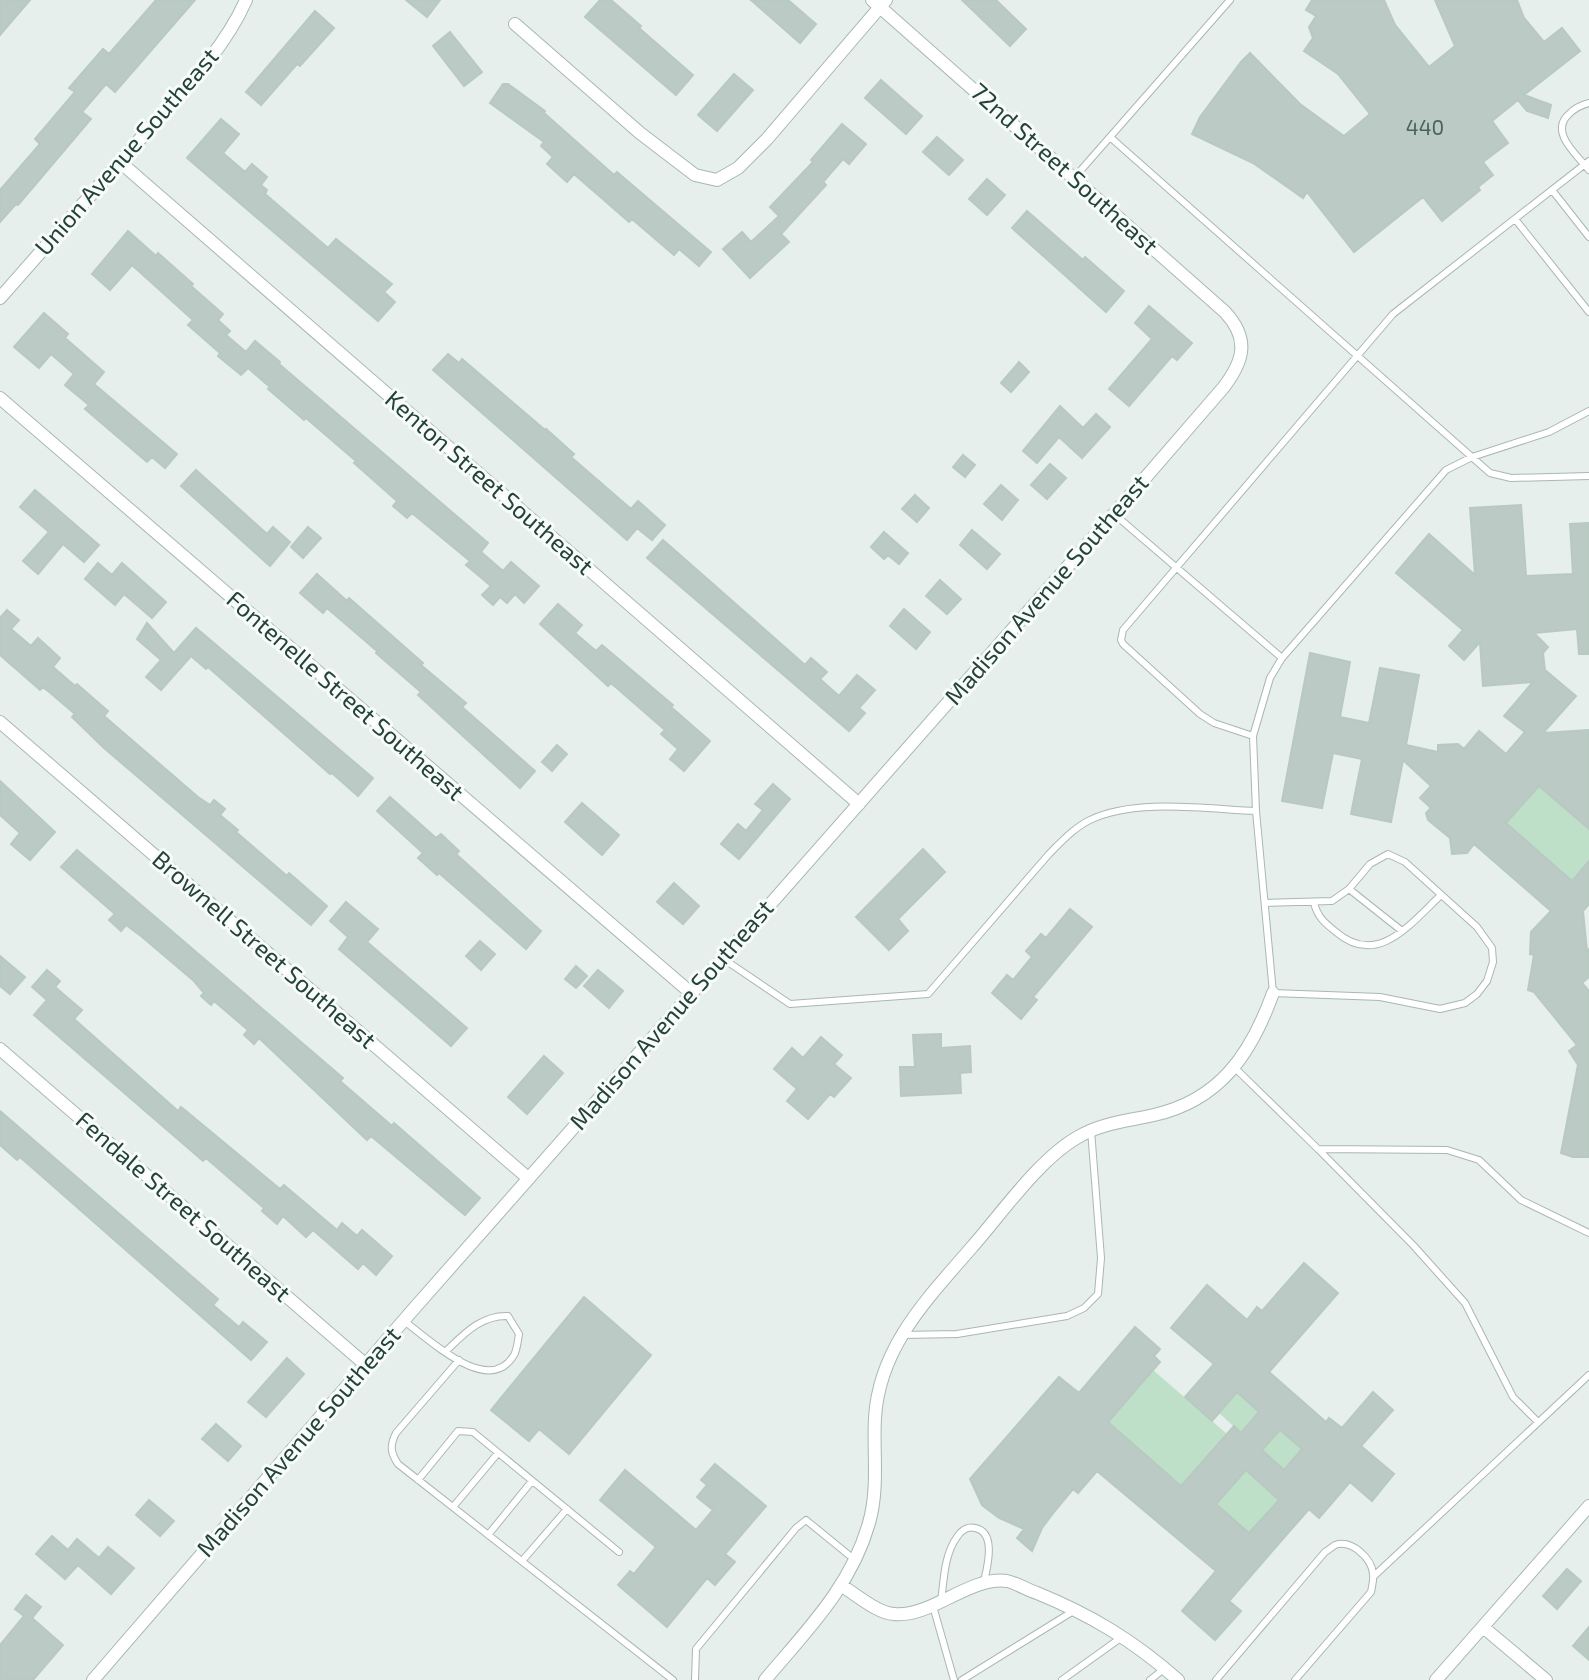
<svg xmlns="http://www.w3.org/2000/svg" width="1589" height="1680" font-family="'Exo 2',sans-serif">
<rect width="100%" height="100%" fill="#e6efeb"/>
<path fill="#bfe0c8" d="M1539,786L1589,829V861L1572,881L1506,823Z
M1153,1370L1227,1434L1181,1486L1108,1422Z
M1237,1392L1259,1412L1241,1433L1219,1413Z
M1280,1430L1302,1449L1284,1470L1262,1450Z
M1246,1470L1279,1500L1249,1533L1216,1504Z"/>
<path fill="#bbcac4" stroke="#b8c9c2" stroke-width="2" fill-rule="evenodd" d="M0,0H30L0,35Z
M156,0H195L115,92L106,84L82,112L91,119L18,205L16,204L0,222V190L40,144L35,139L75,92L69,88L103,49L109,54Z
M406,0H440L427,17Z
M600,0H611L641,26L639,28L693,75L676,95L585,17Z
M751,0H788L816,24L800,43Z
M962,0H996L1026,29L1010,46Z
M1312,0H1384L1395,25L1429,67L1455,46L1435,0H1517L1524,18L1544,42L1562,28L1580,51L1524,95L1551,105L1548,118L1527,111L1518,100L1492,121L1508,143L1483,162L1493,175L1478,187L1480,190L1442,221L1423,197L1354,252L1307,192L1303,198L1253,163L1192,134L1200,117L1241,62L1250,53L1300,104L1344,136L1370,114L1338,74L1304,51L1313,38L1309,27L1316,16L1306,10Z
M315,11L334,28L300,66L297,64L261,105L246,92Z
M450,32L482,72L464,86L433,46Z
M734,74L753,90L717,131L698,115Z
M881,80L922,116L906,134L865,98Z
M503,84H508L545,111L544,113L614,175L617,172L711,252L699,266L679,249L674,255L632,219L629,222L574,174L567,182L547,164L553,157L541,146L544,142L490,103Z
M221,119L239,134L223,153L245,172L252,164L267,177L261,185L267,190L265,194L328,248L336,239L392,284L384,292L395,302L378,321L187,158Z
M842,124L866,144L849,164L843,159L823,182L826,185L781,234L789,242L750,278L723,249L742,232L751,242L779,216L770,207L813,162L811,160Z
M937,137L963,160L949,175L923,152Z
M987,179L1005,195L987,215L969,199Z
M1027,211L1083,260L1085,257L1124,291L1106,312L1012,228Z
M128,231L156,256L158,253L193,284L191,286L223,314L218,320L230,331L226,335L246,352L255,341L280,362L279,364L488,543L481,552L503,571L511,562L539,586L524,603L515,594L507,603L500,597L493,605L482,595L491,586L466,565L470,561L412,513L407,518L393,506L397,501L354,463L356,461L306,418L304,420L268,389L270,387L248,368L241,375L218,356L220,353L188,325L193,320L132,265L110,290L92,274Z
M1149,306L1192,343L1177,360L1172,356L1129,406L1109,389L1152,339L1135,323Z
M44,313L68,334L65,338L104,372L94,384L177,454L165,468L152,457L147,462L85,409L89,405L65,385L74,374L51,354L39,368L14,347Z
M448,354L459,363L462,359L545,430L546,429L574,454L571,457L631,509L638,501L665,525L652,540L637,528L627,540L433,370Z
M1019,362L1029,372L1011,392L1001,383Z
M1060,406L1083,428L1096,414L1110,427L1082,458L1059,437L1037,463L1023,451Z
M963,455L975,465L965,477L953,467Z
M1050,464L1066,478L1047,499L1031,485Z
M196,470L267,534L273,527L290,542L270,566L181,486Z
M1001,485L1018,500L1002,520L984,504Z
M35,490L99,545L84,562L63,544L38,574L23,561L49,532L20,507Z
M915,495L929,508L917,522L902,509Z
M1521,505L1526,576L1573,574L1570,524L1589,523V654H1579L1577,629L1534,633L1548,647L1543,653L1545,670L1576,696L1543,733L1589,730V829L1539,786L1506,823L1572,881L1589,861V904L1583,911L1587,951L1589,949V977L1582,983L1589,991V1157H1573L1561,1153L1578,1065L1569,1051L1577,1045L1534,992L1528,990L1534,955L1530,954L1531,932L1551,911L1474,844L1467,853L1452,854L1450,838L1428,820L1426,813L1431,808L1420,798L1431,786L1403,760L1391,822L1351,814L1362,759L1333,753L1322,808L1282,801L1310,653L1350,662L1340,717L1369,723L1380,668L1419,675L1406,745L1438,752V745L1458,744L1464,749L1479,731L1506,754L1525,732L1504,716L1533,682L1483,686L1480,642L1464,660L1449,646L1463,630L1396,573L1429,534L1475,575L1470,508Z
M308,527L321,538L303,558L291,547Z
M972,530L1000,554L987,569L960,545Z
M884,532L908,553L899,564L888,555L884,559L871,547Z
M663,540L805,665L811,658L827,672L820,679L839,696L857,675L875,690L859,708L865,713L849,731L647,558Z
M98,563L112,575L122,563L166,602L152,618L124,594L115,605L85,579Z
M317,574L347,601L349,598L423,663L421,665L466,703L462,707L535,771L520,788L418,695L421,692L376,653L377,651L327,608L323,613L300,593Z
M940,580L961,599L947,614L926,596Z
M558,604L582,625L575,633L596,651L602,645L673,705L671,707L710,741L684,771L670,759L678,749L661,734L665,730L611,683L608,686L540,624Z
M904,609L930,632L916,649L890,626Z
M7,610L19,620L11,629L31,646L38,638L60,658L53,667L75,686L77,684L108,711L104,716L198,797L210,805L214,800L225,809L220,815L238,830L236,832L287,876L289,873L327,906L311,925L104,748L72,717L75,714L54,696L43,687L40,690L0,655V618Z
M147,623L174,653L196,628L373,778L358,796L332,773L330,774L208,667L206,669L191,656L161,690L146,677L161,660L137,639Z
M557,745L567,754L552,771L542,762Z
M0,781L55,832L30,860L11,844L20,833L0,815Z
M773,784L790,799L739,859L721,844L738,824L746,831L763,810L755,804Z
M390,797L436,838L441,834L459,851L456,854L541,931L526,949L439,873L437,875L418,858L423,853L377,811Z
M582,803L619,835L602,855L565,822Z
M923,849L945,872L898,919L908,931L889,950L856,917Z
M77,850L343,1078L340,1081L392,1126L394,1123L480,1198L465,1215L371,1136L367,1140L259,1038L254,1044L244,1035L248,1030L214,1001L211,1005L201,996L204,993L194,981L141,936L126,925L121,931L109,920L115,914L61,867Z
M674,883L699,906L683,924L657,902Z
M346,902L378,929L367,942L467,1028L451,1046L339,949L348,937L330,921Z
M1070,909L1092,927L1033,997L1037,1000L1021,1019L992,993L1007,975L1013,980L1032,957L1026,951L1041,934L1046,938Z
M480,941L495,954L481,970L466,956Z
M0,956L25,977L10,994L0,986Z
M576,966L587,976L576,988L565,979Z
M47,970L60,981L55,987L82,1010L74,1019L178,1111L181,1107L280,1189L284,1185L337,1230L342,1223L357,1236L362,1230L392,1256L376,1275L363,1263L358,1269L313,1230L306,1237L283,1216L277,1224L262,1211L264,1208L206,1158L203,1161L34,1015L47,1000L32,987Z
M598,970L623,991L609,1008L584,986Z
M941,1034V1048L970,1046L971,1072L960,1073L961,1093L901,1096L900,1067H915L913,1035Z
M821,1037L842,1055L834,1064L851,1078L834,1097L830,1094L808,1119L787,1101L797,1089L774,1069L792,1048L803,1058Z
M544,1056L563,1073L527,1114L508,1097Z
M0,1111L218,1299L213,1305L239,1327L243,1322L267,1342L251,1360L20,1157L17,1160L0,1145Z
M1304,1263L1338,1293L1269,1372L1326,1422L1329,1418L1342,1428L1373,1392L1393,1410L1361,1446L1394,1474L1372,1501L1350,1482L1319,1518L1309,1509L1229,1601L1241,1611L1215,1640L1182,1611L1216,1571L1097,1471L1078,1493L1073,1489L1054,1512L1042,1528L1032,1551L1017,1538L1024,1529L999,1518L982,1505L970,1479L1059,1377L1079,1393L1135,1327L1160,1349L1154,1356L1160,1362L1108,1422L1181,1486L1234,1426L1241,1433L1259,1412L1237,1392L1212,1421L1185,1397L1214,1364L1171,1328L1207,1285L1247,1320L1257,1307L1262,1311ZM1280,1430L1302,1449L1284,1470L1262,1450ZM1246,1470L1279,1500L1249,1533L1216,1504Z
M584,1297L651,1355L569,1454L539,1429L529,1441L491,1410Z
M287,1358L304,1374L266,1417L248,1402Z
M216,1424L241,1446L228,1461L202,1439Z
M715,1464L766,1506L725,1554L735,1562L715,1585L707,1578L667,1627L618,1585L630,1571L634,1574L656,1547L600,1500L625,1470L696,1530L713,1510L697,1497L707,1485L701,1480Z
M149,1500L174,1521L160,1536L136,1515Z
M52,1536L68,1550L77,1539L99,1558L108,1547L134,1568L111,1594L78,1565L65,1579L36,1554Z
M1567,1569L1581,1581L1557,1609L1543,1596Z
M26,1595L41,1607L32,1618L63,1645L33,1680H0V1645L24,1616L15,1609Z
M1589,1627V1660L1573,1646Z"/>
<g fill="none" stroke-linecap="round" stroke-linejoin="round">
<g stroke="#a8b8b2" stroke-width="8">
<path id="service" d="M1589,103C1581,105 1575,108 1569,114C1549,132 1576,154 1589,170
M1110,137L1490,473L1511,478L1589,476
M1074,178L1230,0
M1552,190L1589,237
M1515,219L1589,312
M1114,514L1282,658
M1253,736L1214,723L1200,714L1123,644L1121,640L1123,630L1393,314L1589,161
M1349,889L1402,931
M1265,903L1332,901L1349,889L1370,864L1388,854L1405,862L1477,927L1492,948L1493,962L1487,981L1477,994L1465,1003L1440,1009L1380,997L1273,993L1256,811L1253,736L1270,678L1282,658L1446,470L1472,457L1549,432L1589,411
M1314,903C1318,918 1325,923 1336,932C1378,968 1411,923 1441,895
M722,958L790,1004L928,994L1049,854C1061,842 1075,827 1090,820C1135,798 1207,809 1256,811
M1235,1068L1318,1149L1447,1150L1479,1160L1521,1200L1589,1233
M1318,1149L1413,1245L1465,1303L1513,1397L1538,1422
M404,1321C429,1339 489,1398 514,1355C517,1350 518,1340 519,1334L508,1316C481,1315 464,1334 446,1351
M902,1335L957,1334L1067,1316L1084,1308L1098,1294L1101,1258L1091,1130
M459,1360L396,1433C390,1445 390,1452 398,1464L673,1680
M418,1480L458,1431L473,1432L619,1552
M453,1507L498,1453
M488,1535L532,1481
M522,1561L567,1509
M1374,1576L1589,1375
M941,1601C944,1580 944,1555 957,1537C961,1531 967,1526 975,1528C997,1532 987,1568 984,1582
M933,1606L954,1680
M695,1680L696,1649L796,1528L806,1520L855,1560
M962,1680L1075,1610
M1062,1680L1122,1637
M1150,1680L1165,1668
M1216,1680L1325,1552C1329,1550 1332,1547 1335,1545C1352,1539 1372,1559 1373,1574C1374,1580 1372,1586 1371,1592L1295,1680"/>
</g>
<g stroke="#a8b8b2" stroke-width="14">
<path id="minor" d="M515,24L640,133L695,175L717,180L738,168L767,139L886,0
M120,162L859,804
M0,298C50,241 100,185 149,129C184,90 225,48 246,0
M0,398L691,993
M0,722L528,1178
M0,1049L366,1365
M842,1586C857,1595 877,1613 894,1614C931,1618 969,1576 1007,1581C1016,1583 1028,1590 1037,1593C1091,1615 1134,1641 1178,1680
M1483,1627L1546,1680
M93,1680L411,1312L1114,514L1223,388C1244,361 1250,339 1225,312L872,0
M765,1680C806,1631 851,1587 869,1523C879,1488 873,1453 875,1418C879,1347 928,1298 972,1247C1002,1213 1039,1159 1078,1137C1101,1123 1128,1121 1154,1115C1220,1100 1251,1054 1273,993
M1436,1680L1589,1506"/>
</g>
<use href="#service" stroke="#fff" stroke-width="6"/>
<use href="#minor" stroke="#fff" stroke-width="12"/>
</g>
<g text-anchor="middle" stroke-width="6" stroke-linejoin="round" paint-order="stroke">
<g font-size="21" fill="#4a645c">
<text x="1425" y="135">440</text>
</g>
<g font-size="24" fill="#24423a" stroke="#f7fbf9">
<text transform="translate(127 152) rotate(-49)" y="8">Union Avenue Southeast</text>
<text transform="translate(1064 169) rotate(42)" y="8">72nd Street Southeast</text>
<text transform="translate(489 483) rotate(41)" y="8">Kenton Street Southeast</text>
<text transform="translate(1047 590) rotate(-49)" y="8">Madison Avenue Southeast</text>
<text transform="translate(345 696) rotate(41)" y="8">Fontenelle Street Southeast</text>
<text transform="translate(264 950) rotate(41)" y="8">Brownell Street Southeast</text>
<text transform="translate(672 1015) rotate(-49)" y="8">Madison Avenue Southeast</text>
<text transform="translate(183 1207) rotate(41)" y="8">Fendale Street Southeast</text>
<text transform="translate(299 1442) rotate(-49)" y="8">Madison Avenue Southeast</text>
</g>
</g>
</svg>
